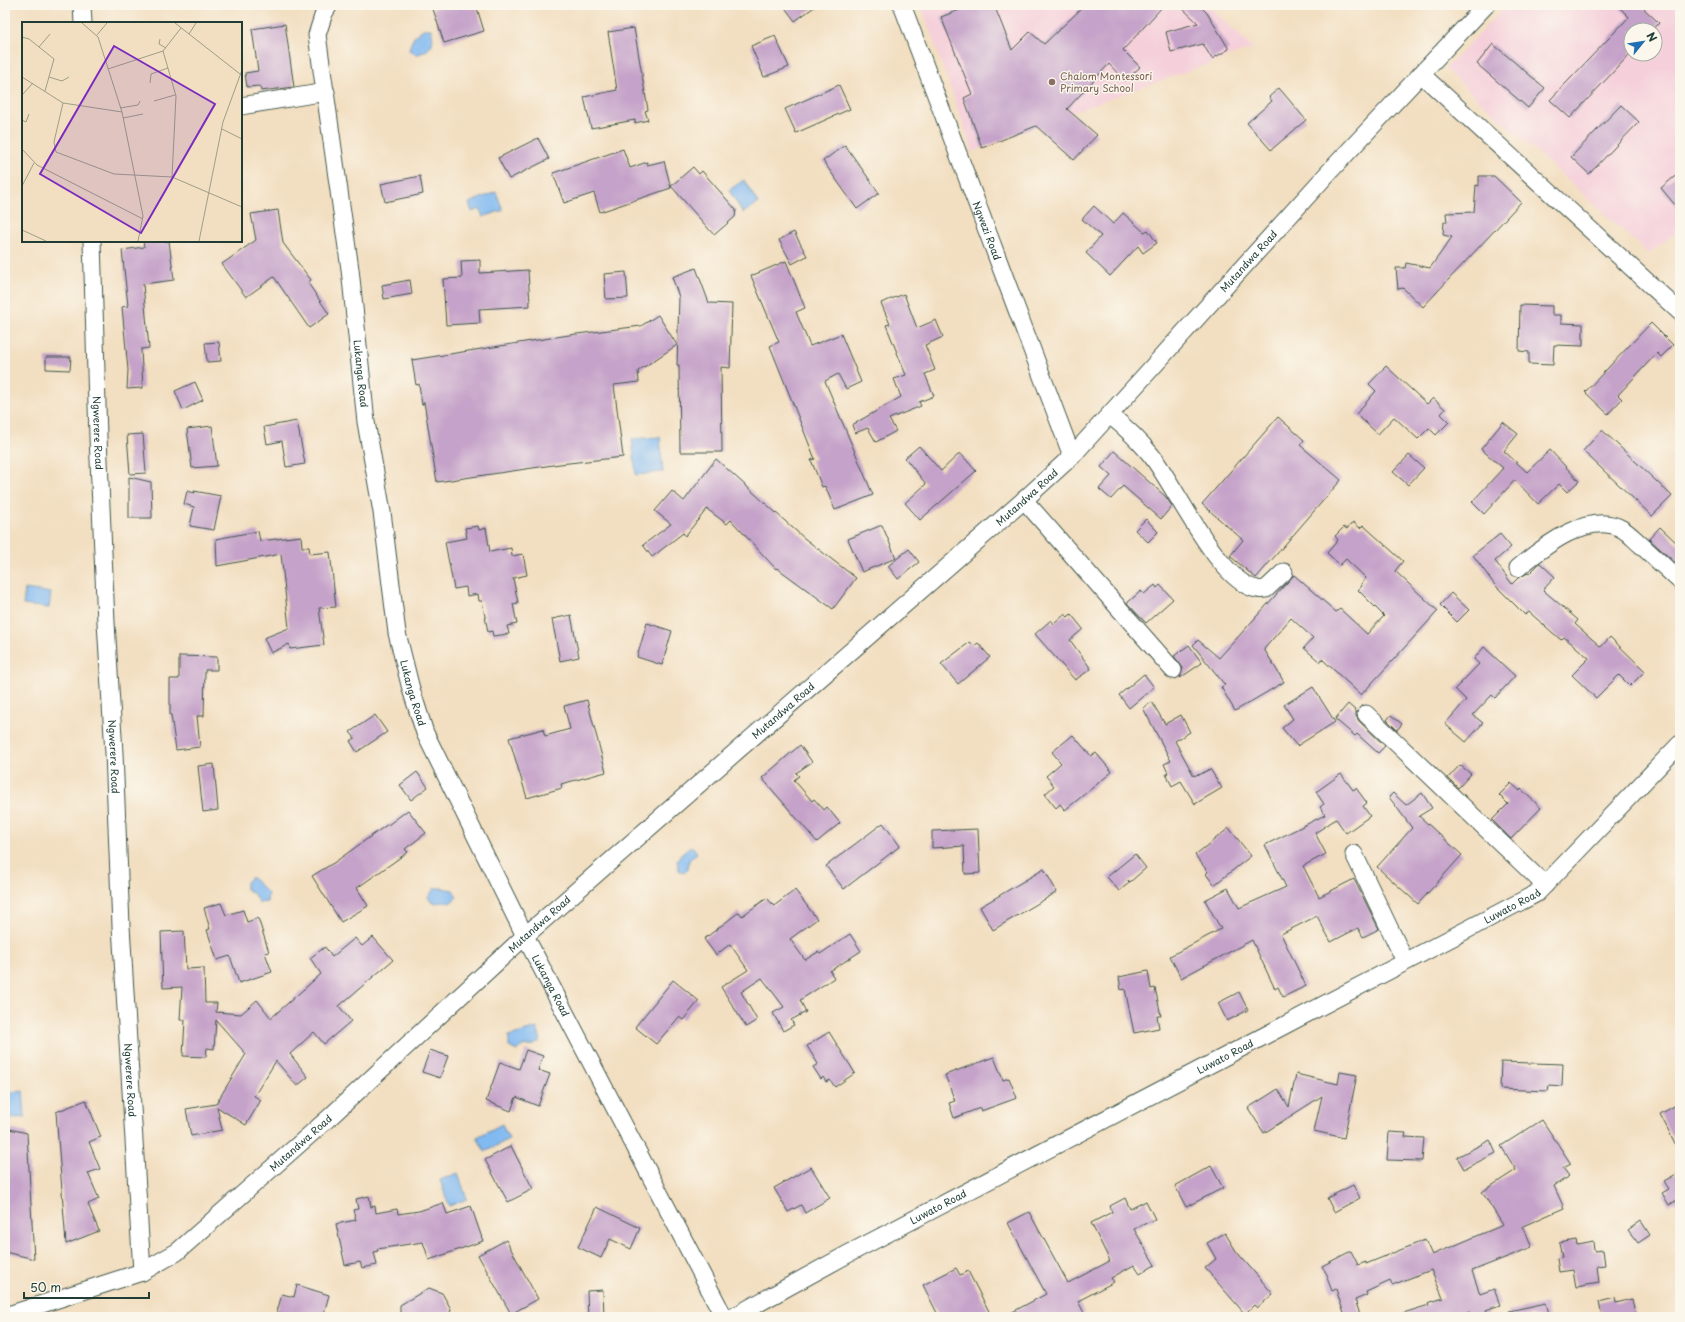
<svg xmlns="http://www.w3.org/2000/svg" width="1685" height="1322" font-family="'Playpen Sans',sans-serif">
<rect width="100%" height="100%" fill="#fbf7ec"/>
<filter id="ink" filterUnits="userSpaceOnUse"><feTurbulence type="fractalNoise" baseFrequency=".025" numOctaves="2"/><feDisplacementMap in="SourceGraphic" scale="8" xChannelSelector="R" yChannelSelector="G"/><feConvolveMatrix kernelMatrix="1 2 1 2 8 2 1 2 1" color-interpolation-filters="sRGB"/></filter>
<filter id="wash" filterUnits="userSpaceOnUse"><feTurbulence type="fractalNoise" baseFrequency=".012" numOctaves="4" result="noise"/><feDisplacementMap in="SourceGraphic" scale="16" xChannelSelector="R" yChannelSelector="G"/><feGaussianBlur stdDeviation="0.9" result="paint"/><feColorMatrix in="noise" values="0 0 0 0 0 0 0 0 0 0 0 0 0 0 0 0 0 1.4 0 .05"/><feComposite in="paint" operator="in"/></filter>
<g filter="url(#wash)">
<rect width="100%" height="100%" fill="#f2dec0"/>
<path fill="#f5cfda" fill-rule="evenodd" d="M921,5H1207L1253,48L1061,116L973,152Z
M1507,5H1680V229L1649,254L1445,69ZM1631,30H1655V54H1631Z"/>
<path fill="#81b9f1" stroke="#507b92" d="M423,29H431C436,46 430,50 416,55L409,50C411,40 415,35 423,29Z
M744,180L758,203L743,213L729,190Z
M496,192L503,210L483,217L480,209L472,212L469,203Z
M660,437L663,472L636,475L632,439Z
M25,589L51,593L49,608L23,605Z
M689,847H693L697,853L689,860L688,870L683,873L679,870L677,861L682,853Z
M251,877L268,893L267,902L259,903L253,893L246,889V882Z
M435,888H441L453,890L457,897L450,903L446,902L432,903L428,897Z
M537,1028L541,1040C535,1045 531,1048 524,1045L517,1051L509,1047V1036Z
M23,1091L25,1117L5,1119V1093Z
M502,1124L509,1139L485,1152L477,1137Z
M458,1173L467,1199L449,1206L440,1180Z"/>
<g id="blocks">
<path fill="#c5a2c9" d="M444,5H476L484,31L444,43L433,9Z
M783,5H817L795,21Z
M972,5H994L1012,50L1030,32L1044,44L1085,5H1164L1123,50L1140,67L1125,81L1109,64L1067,109L1097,135L1074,160L1036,126L982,148L964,98L972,94L941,17Z
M1179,5H1199L1207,13L1229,49L1212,59L1203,44L1171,52L1166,32L1198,23Z
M1617,5H1640L1659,23L1653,30H1631V53L1570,118L1550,100L1629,17Z
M285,24L294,87L261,91L260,86L247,87L245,73L258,71L252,29Z
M634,28L648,110L645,111L648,120L635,123V120L591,128L584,97L617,90L608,32Z
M775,36L789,67L764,77L751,46Z
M1493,44L1545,88L1528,108L1477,64Z
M839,85L850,109L796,133L785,109Z
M1279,88L1306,120L1271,150L1247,123L1272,101L1269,97Z
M1621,105L1639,122L1589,174L1571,157Z
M538,138L549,159L509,179L498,158Z
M845,145L879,193L857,209L823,161Z
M623,149L630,168L647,162V165L664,161L671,188L600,212L594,193L564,203L553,173Z
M693,167L699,174L702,171L736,210L735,217L714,235L671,186Z
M1680,172V211L1661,188Z
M420,176L423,194L385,202L381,184Z
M1479,176H1494L1521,202L1423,307L1403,288L1398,289L1396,268H1405L1406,263L1430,268L1452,237L1443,235L1444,222H1447L1446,213L1474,212L1476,185L1479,186Z
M1094,206L1113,224L1123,213L1144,232L1148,230L1157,243L1143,253L1138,246L1110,276L1086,253L1101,236L1082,219Z
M278,210L283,243L311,280L308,283L329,314L309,328L274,277L246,297L222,264L256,240L251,214Z
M794,232L807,256L792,264L779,240Z
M143,241H169L174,280L143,284L149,348L141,349L143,388L127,389L128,370L122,307L128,306L122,250L144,247Z
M480,260V273L528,270L530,306L479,309L480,323L446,325L443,279L462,278L461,261Z
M786,261L805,308L796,312L810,346L841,334L861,382L846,389L838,374L825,381L873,495L835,510L825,486L822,487L811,460L815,459L770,346L779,342L751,276Z
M696,268L709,303L732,304L730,368L721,367L722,452H680L679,365H677L679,297L672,277Z
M626,272L628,298L606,299L604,274Z
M410,280L412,294L384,299L382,285Z
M904,294L917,328L936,320L943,337L925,345L935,370L925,374L934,396L919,402L921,406L889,419L896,431L876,442L868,428L855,433L852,425L901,397L894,379L906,375L886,325L890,324L881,303Z
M1520,305L1552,306V315H1561V323L1583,324V346L1554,345L1553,365L1529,364V352L1519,351Z
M658,315L677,345L638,371L639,382L614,385L623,457L560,464L437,482L424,402L422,405L419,384L416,385L412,360L569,335L641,326Z
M1651,323L1673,345L1661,357L1657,353L1618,395L1622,399L1608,414L1585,392Z
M219,342L221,361L207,362L205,343Z
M46,357H71L70,370L46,369Z
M1386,366L1427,404L1433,398L1445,409L1441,414L1449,422L1436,435L1429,428L1418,439L1394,417L1378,434L1356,414L1376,391L1369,384Z
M195,382L203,400L183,410L175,391Z
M1278,417L1304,440L1300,445L1341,480L1256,578L1230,556L1243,540L1202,504Z
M297,421L305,464L286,467L282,441L267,444L264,427Z
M1503,422L1518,434L1504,451L1527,472L1550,450L1579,481L1567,492L1559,484L1538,504L1515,480L1484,514L1472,502L1503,468L1481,449Z
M212,426L217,466L192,468L187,429Z
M1602,430L1672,496L1652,516L1583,451Z
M143,434L146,473L130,474L127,435Z
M919,446L941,471L960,453L976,471L920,520L905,503L926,484L905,458Z
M1114,451L1165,496L1172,506L1161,519L1123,486L1111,499L1099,489L1111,476L1101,467Z
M1409,455L1424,468L1408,485L1393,472Z
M716,459L804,538L856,578L833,609L777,568L776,569L731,520L727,524L707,509L685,536L683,533L652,557L643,545L671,524L655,511L672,491L684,501Z
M129,477L151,482L152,518H129Z
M187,491L195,493L194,491L221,496L214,530L190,526L194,507L184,504Z
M1146,519L1158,532L1148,542L1135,530Z
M1353,522L1360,528L1363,525L1403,561L1395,571L1438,611L1361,695L1322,659L1320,662L1304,648L1313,638L1291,618L1264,649L1284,682L1235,711L1221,687L1225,685L1193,645L1198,640L1219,658L1294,575L1336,612L1340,609L1367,634L1384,616L1358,590L1362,586L1361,584L1366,578L1346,559L1340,565L1327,553L1338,540L1335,536L1344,527L1347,529Z
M882,525L896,558L862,572L848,539Z
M478,526L479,530L486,528L490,552L511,548L512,556L523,554L527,575L513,578L518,603L513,604L517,624L507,626L509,634L493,636L492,631L488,632L482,601H479L478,594L467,596L466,587L454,589L445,542L467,538L465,528Z
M1660,527L1680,546V567L1649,539Z
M258,531L260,541L301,536L302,547H309L310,554L330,552L336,607L319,608L324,645L290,649L289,644L271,653L264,638L289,628L281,554L217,566L216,539Z
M1500,534L1511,547L1495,561L1512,584L1518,578L1528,573L1529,574L1540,563L1555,577L1543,590L1578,620L1575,624L1601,647L1610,637L1645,671L1630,686L1619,675L1596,698L1572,675L1589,658L1564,637L1561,640L1529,612L1525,615L1494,584L1473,555Z
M909,549L919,562L898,579L888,566Z
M1155,585L1157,588L1160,585L1173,599L1146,623L1127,603L1141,591L1144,594Z
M1451,593L1469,610L1457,622L1440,605Z
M1065,614L1068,617L1071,614L1083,629L1070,640L1091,669L1075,680L1035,634L1051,620L1054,624Z
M571,615L579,657L560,661L552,619Z
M647,623L672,631L662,665L637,657Z
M970,642L974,646L978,643L990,657L958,684L941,664Z
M1189,645L1202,663L1180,678L1183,668L1174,656Z
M1484,647L1515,676L1495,698L1492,695L1473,715L1483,723L1466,742L1445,724L1466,700L1455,689L1479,664L1474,659Z
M179,656L217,657V670H205L204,716H197L200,747L176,750L171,715H170V679H179Z
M1144,674L1154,687L1129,708L1119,695Z
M1313,687L1335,722L1297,746L1282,728L1293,719L1284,705Z
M587,700L606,772L561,784L562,788L527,798L509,738L543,729L545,736L570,729L564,706Z
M1152,702L1165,724L1181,715L1190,732L1175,741L1194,776L1198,774L1199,775L1210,769L1222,788L1195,804L1181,781L1172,786L1166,774L1168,773L1164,764L1171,761L1143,708Z
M1348,704L1356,711V716L1359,721L1385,746L1378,753L1357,734L1355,736L1335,719Z
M375,715L387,732L357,752L350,741L355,738L350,732Z
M1391,715L1402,724L1397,730L1387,720Z
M1073,735L1091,756L1096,753L1112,772L1065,810L1060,804L1056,808L1045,794L1054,786L1046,776L1061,763L1052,752Z
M800,745L812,762L796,773L799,776L794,780L812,801L814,799L824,810L827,807L840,823L817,842L762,778Z
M214,764L218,810L203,812L198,766Z
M1460,765L1471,774L1458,788L1448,778Z
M417,772L428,787L411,800L400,785Z
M1341,774L1353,790L1356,788L1367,803L1363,806L1370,816L1346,833L1336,819L1315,833L1326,854L1303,866L1319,897L1354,879L1379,929L1363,937L1358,928L1331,942L1317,916L1281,934L1306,986L1283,997L1278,987L1275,989L1252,940L1181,978L1170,956L1221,929L1205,900L1228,888L1239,908L1286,887L1265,845L1325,815L1320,807L1324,804L1316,792Z
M1511,783L1520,791L1521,789L1541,808L1511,839L1492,820L1508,804L1499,795Z
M1393,793L1406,805L1422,793L1432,808L1419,816L1462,855L1418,904L1377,867L1412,828L1389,797Z
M408,810L426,833L405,849L408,852L357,888L368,906L341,922L312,876L335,862L388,824V825Z
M883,823L900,846L844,889L826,866Z
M1229,828L1251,856L1214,885L1206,874L1208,872L1195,855Z
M978,829L980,873L965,874L964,846L932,848V831Z
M1135,854L1146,868L1130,882L1128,880L1129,883L1119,891L1107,877Z
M1044,869L1057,892L993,930L980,907Z
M795,890L817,919L790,939L805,960L818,952L820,954L850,934L861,951L830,971L834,978L800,1000L806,1012L791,1020L794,1025L783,1031L773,1013L784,1007L762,978L741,992L757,1020L746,1027L721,987L748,970L730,944L716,955L704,939L739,912L742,916L767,898L774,906Z
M221,903L226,915L243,910L247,922L258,918L269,952L265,953L272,972L239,983L230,956L217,960L207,930L210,929L204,908Z
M184,931L186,969L204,968L205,1003H217L216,1012L241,1014L257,1000L271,1018L321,974L310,958L325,947L332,957L355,938L362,946L373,937L393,960L339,1006L351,1021L324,1044L314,1032L290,1054L308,1077L297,1086L276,1061L254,1096L261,1100L246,1125L217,1107L222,1130L191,1136L186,1109L216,1104L246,1054L216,1020L214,1049L207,1048L206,1057L183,1056L185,1020H180L182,987L163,988L161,932Z
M1148,971L1151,989L1155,988L1161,1016H1157L1159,1028L1134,1033L1125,989L1121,990L1119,977Z
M673,980L699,1001L683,1020L679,1017L656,1044L635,1027Z
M1239,992L1248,1010L1227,1021L1218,1003Z
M829,1032L855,1073L835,1087L830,1080L826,1082L823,1077L821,1079L813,1067L818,1064L807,1046Z
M430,1050L448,1056L440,1078L422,1072Z
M526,1050L543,1056L538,1070L550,1074L538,1106L516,1097L511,1111L486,1101L500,1062L519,1069Z
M994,1057L1003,1080L1009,1078L1017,1098L981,1111L980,1108L954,1118L949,1103L955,1101L945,1075Z
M1501,1062L1563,1064L1562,1086L1549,1085L1548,1091L1500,1089Z
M1340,1072L1357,1075L1344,1138L1314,1131L1322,1096L1264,1133L1248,1108L1278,1089L1289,1107L1296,1074L1338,1084Z
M86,1100L101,1137L89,1142L100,1169L88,1173L99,1199L88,1204L99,1231L66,1244L56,1112Z
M1680,1103V1153L1660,1114Z
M1542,1120L1571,1164L1563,1168L1569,1176L1554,1186L1564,1208L1523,1226L1532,1247L1472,1271L1480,1294L1494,1289L1500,1305L1486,1310L1489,1317H1471L1470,1312L1457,1317H1400V1314L1429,1305L1428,1303L1443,1298L1431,1270L1392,1285L1390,1281L1366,1292L1367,1295L1355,1300L1361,1317H1345L1336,1289L1332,1291L1327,1278H1329L1322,1266L1351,1251L1358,1265L1366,1262V1264L1425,1240L1432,1255L1503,1225L1482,1192L1516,1170L1501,1146Z
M5,1128L27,1133L34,1259L5,1252Z
M1389,1132L1406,1133L1405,1137L1424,1138L1422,1161L1387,1160Z
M1490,1140L1496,1153L1464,1169L1457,1157Z
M511,1146L533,1189L508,1202L485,1160Z
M1211,1166L1223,1188L1186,1207L1175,1186Z
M811,1167L830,1198L805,1213L801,1205L788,1212L774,1188Z
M1680,1172V1208L1676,1201L1669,1205L1662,1193L1669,1189L1664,1181Z
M1353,1185L1360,1198L1334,1212L1327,1198Z
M369,1196L371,1207L375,1206L376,1213L397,1209L398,1214L419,1211L443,1203L447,1214L471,1206L483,1241L429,1260L423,1242L377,1249L378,1251L374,1252L377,1265L362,1268L360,1262L345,1265L336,1224L356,1220L353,1210L358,1209L356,1199Z
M1125,1198L1130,1209L1146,1201L1155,1219L1134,1229L1155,1265L1140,1274L1134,1265L1111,1278L1114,1282L1078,1301L1084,1313L1076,1317H1003L1046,1294L1008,1223L1029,1212L1068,1283L1110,1261L1091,1223L1112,1212L1110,1206Z
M597,1207L640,1228L631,1249L610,1239L601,1258L578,1247Z
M1641,1221L1650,1235L1638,1243L1628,1230Z
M1225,1233L1236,1251L1273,1294L1257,1308L1254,1305L1245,1314L1205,1268L1216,1259L1207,1243Z
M506,1240L538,1299L511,1314L478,1255Z
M1576,1240L1577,1245L1593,1242L1594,1251L1603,1250L1605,1265L1597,1266L1599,1283L1576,1287L1573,1270L1559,1272L1557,1258L1562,1257L1559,1243Z
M956,1268L960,1275L968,1271L992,1317H939L923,1285Z
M297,1285L329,1295L323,1317H292L277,1312L282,1294L294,1297Z
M429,1288L442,1293L451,1309L449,1317H400V1305Z
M603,1290L604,1317H588L587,1291Z
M1615,1298L1616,1303L1632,1299L1636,1317H1602L1599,1302Z
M1546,1303L1550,1317H1510L1509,1311Z"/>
</g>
</g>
<g filter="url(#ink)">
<use href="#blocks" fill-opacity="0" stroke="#3f5549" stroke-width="1"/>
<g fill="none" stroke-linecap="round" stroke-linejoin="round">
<g stroke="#3f5549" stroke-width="19">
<g id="minor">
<path d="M82,5L83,23"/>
<path id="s1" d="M329,5L324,13L317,35L350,269L366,422L382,512L397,633L411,689L425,733L525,936L724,1317"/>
<path id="s2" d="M902,5L1072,456"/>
<path d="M1421,74L1680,312"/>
<path d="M241,106L326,92"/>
<path id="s3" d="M92,241L98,437L106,622L114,753L121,926L142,1272"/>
<path d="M1110,415C1125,427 1139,440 1151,455C1175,485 1219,583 1257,589C1260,590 1263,589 1266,589L1284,572"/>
<path d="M1024,500L1173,670"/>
<path d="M1518,568C1543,547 1589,510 1622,529C1629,533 1635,540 1641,545C1654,557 1667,569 1680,581"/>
<path d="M1366,714L1545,885"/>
<path d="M1354,854L1405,961"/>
<path id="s4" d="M5,1316L142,1272L177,1252L331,1116L525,936L1024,500L1072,456L1329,172L1486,5"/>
<path id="s5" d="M733,1317L848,1254L1537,893L1680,744"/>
</g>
</g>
<use href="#minor" stroke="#fff" stroke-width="17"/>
</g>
</g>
<circle fill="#8d6e63" stroke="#fbf7ec" stroke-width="1.5" cx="1052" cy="82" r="4"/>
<g text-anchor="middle" stroke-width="3" stroke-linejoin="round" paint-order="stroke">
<g font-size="10" fill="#785e54" stroke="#fbf7ec" text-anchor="start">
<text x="1060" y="80">Chalom Montessori<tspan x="1060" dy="12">Primary School</tspan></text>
</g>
<g font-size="10" fill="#1f3d34" stroke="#fbf7ec">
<text dy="4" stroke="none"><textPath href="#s2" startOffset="241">Ngwezi Road</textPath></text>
<text dy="4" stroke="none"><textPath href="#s4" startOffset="1645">Mutandwa Road</textPath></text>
<text dy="4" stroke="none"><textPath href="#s1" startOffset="374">Lukanga Road</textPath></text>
<text dy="4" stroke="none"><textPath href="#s3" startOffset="192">Ngwerere Road</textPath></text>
<text dy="4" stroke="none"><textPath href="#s4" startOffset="1321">Mutandwa Road</textPath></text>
<text dy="4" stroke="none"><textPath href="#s1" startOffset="698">Lukanga Road</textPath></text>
<text dy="4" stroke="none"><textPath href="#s4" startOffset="997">Mutandwa Road</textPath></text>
<text dy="4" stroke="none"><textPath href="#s3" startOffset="516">Ngwerere Road</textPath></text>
<text dy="4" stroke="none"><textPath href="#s5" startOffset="881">Luwato Road</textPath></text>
<text dy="4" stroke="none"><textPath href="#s4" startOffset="673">Mutandwa Road</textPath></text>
<text dy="4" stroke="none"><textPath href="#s1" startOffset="1022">Lukanga Road</textPath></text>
<text dy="4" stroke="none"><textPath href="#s5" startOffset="557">Luwato Road</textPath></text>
<text dy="4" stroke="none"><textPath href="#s3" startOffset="840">Ngwerere Road</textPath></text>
<text dy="4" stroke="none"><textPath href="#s4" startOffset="349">Mutandwa Road</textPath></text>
<text dy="4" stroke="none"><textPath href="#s5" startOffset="233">Luwato Road</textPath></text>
</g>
</g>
<g transform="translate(22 22)">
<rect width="220" height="220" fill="#f2dec0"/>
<path fill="none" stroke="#9e9e88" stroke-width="1" d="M60,1L76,15L100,90L121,194L116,219M153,1L218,52M167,12L174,1M75,13L85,1M0,15L7,17L32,37L23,69M138,17L137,22L144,26M17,25L28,12M141,29L154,74L150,155M86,47L141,29L159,6M0,55L41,81L100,90M27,55L40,59L47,55M128,61L129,52L146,46M0,73L11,61M132,79L153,73M41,81L32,120L34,130L92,152L150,155L220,185M98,86L116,83L118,79M101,96L121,92M0,98L4,100L7,92M200,107L220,117M0,127L15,143L121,197M0,164L12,141M0,208L24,219M177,219L201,100L220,48"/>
<path fill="#7b2cbf" fill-opacity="0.15" stroke="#7b2cbf" stroke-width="2" d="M92,24L193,82L119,211L18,152Z"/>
<rect width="220" height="220" fill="none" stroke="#1f3d34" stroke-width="2"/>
</g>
<rect width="1685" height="1322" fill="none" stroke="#fbf7ec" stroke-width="20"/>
<g transform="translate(1643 42) rotate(60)"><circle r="19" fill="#fbf7ec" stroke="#a3ada2"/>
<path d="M0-3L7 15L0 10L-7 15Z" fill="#1f6fb2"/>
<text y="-6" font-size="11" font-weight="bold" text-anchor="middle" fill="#1f3d34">N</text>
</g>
<path d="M24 1292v6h125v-6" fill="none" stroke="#1f3d34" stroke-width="2"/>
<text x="30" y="1292" font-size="12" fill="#1f3d34" stroke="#fbf7ec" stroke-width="3" paint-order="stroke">50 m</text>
</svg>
